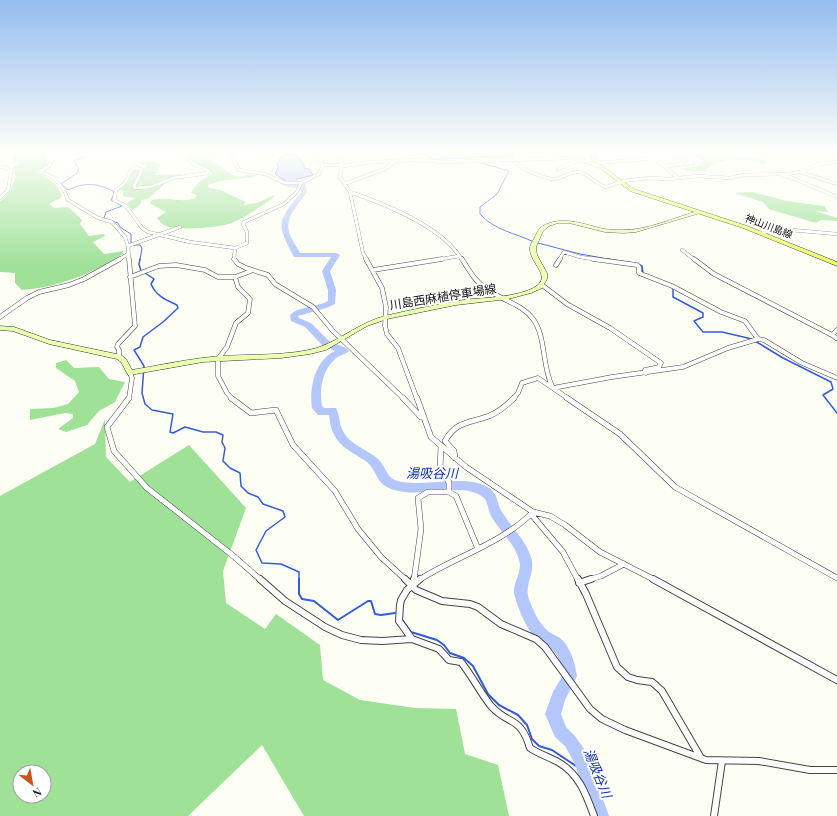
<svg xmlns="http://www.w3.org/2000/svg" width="837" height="816" font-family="'Playfair Display','Noto Sans JP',serif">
<rect width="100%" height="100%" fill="#fdfff5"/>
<path fill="#9ee197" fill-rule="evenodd" d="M14,153H48L46,166L36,172C49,178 58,183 62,197L49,204L54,208L68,207L82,220L80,224L89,236L104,234L105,236L93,242L104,254L123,251V254C91,274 60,287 22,290L15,283V273L0,272V202L10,191L16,176L12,168L18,165L13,158L16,154Z
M186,153H205L213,163C222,165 226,173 235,176C242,178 249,173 257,175L253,177L220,181L208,185L209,188L220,190L246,202L243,205L257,203L274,195V197C262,206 249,215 234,222C220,228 185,230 169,227C164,226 160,222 157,218L166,212L151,204L150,201C164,195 181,204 196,198V195L191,193C195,184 204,178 212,174L211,171C200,167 193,162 186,153Z
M692,153C718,153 744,151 768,161L763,164C745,158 720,156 706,171H686L683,168L698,167L702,161Z
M143,160L160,163V166L155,175L183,174L158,181L164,185L147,199L141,200V203L137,207L132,210L127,203L136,198L123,196V191L119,190L128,183L133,170L148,167L145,165L140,164Z
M752,192L787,201L824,206L828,212L815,211L837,218V221L821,220L816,223L769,209L763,202L735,193Z
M66,360L74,368L99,367L109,379L125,382L115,402L99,411L87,425L66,432L58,429L73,418V414L65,413L30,420V409L54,408L68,404L79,392L75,381L56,368V363Z
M105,419L106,457L130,482L189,445L246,508L223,571L226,603L265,629L276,614L320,645L323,680L360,700L415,708L456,709L465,754L498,765L509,816H304L262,745L188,816H0V496L95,444ZM20,772H44V796H20Z"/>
<path fill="#d8f5cc" d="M521,153H590L591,158L521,157Z"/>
<path fill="#b4c7fc" stroke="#345cd9" d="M292,153L298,156L304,165V168L309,169L313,175L287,182L275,174L278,167L277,164L281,157Z
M420,153H513V156L442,159H434Z"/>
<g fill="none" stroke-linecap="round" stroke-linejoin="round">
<path stroke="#345cd9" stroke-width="1" d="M83,157L74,161L79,169L77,173L61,184L68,190C85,182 96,183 113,191L114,194L111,200L113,201
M478,162L509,171L497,194L480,207V214C494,230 515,233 534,242
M118,204L122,206L106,212L104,218L118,223L120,227L131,234V243
M538,243L580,254L614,260
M134,245H140L142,248L140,260"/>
<path stroke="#345cd9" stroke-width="1.5" d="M140,259L139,264L141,271
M608,259L638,264L642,266L643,273
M145,273L154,279L151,284C156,296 166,300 177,305L178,308L163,322L143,337L140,347L134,350L144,366L142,393L145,404L152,410L173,414L170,432L173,433L185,427L203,432H216L223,435L222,442L225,448L223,461L230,468L240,473L241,486L248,493L258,497L263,504L283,511L285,517L266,531L256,550L262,563L281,564L299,572V580
M673,288V297L703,313V317L694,321L703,332H722L752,339
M755,341L783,358L831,382L833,389L823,395L837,413"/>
<path stroke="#345cd9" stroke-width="2" d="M299,579V594L302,599L314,601L338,620L368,601H371L375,614L381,615L395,613
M401,618L411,632L437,640L444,645L450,653L464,658L473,666L488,694L499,705L518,715L527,725L532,739L539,746L552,750L585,772"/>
<path fill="#b4c7fc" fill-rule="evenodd" d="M294,178L296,179V181L289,183H305L307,192C297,207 281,219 292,239C294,244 298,248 300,253H336L340,255L330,271L336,290L335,304L326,308L298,316L299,318L311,323L329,341L346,348L349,351C345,355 339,355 335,359C322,371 319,390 322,406L324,408H336C340,416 339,424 343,431C350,445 367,449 378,459C385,465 386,476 395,480C420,490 477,469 494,493C498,499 498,506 502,512C512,528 528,542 532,561C534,576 523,587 530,602C534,612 539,623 547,630C552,635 560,636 564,642C572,652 575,664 577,676L565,700L561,714L566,727L575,736L586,752L609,816H593L574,762L565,746L555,737L545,714L553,692L563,675C561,665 559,654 550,648C545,644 540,643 535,638C526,627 519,611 515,597C511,586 520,576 520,565C518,546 500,532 491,516C488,510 488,501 483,497C460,479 414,503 385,486C377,481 375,469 367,462C354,453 338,447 332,430C330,425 330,420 329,415H318L312,408C309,388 315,360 335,351L323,346L305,327L291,321L290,315C299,306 317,307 328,301V290L322,271L331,257H294C275,221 278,223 301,192L300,188L287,187L279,183Z"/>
<g stroke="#444" stroke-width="3.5">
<path id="street-far3" d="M70,153L51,161L49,166L40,171L54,178L64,190L68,200L98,218L112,222L125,237L128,246L129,260
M183,153L194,164L209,171L208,173L174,178L150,187L135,188L134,186L142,170L136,168L131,170L125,183L116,190L114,200L126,206L142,228L148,232L190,242L235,248L247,243V232L243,224L244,222L284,204L297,192L301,183L319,174L323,165
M229,153L239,170L265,174L285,183H301
M316,153L323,165
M339,153L342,165L340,177L350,192L363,253L367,260
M649,153L655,158
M669,153L683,164
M514,160C516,167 547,180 555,179C563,178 570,171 579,172C589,174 596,184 606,187L623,181L649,178L668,179L698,176L730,178L743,175L788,174L800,172L819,164L837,162
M0,161L1,167L7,168L11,173L8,190L0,198
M597,163L655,158L678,178
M323,165H342
M342,166L373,162L415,160L446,162L569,158L578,159L601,167
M664,166L693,163L680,153
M558,169L580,160
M800,172L837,184
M783,176L790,177L837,197
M344,184L385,169L394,162
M350,192C385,204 443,227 462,260
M761,233L780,229L837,234
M128,246L180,227
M682,250L695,260
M118,260L128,254
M234,260L235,248
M436,260L459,256
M559,260L564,252L580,257L600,260"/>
</g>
<g stroke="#444" stroke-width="5">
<path id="street-far2" d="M234,259L238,264L246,268L268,275L275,284L313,307L333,331L404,399
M366,259L382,288L386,307L385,326L387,334L398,348L417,399
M462,259C469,270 475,282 487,289C501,300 522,304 533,319C546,336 542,366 552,386
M593,259L637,265L639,267V273L672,286L721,312L745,321L758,339L764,340L802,363L837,378
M694,259L714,274L832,335
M556,265L560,259
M373,270L442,259
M130,277L159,266L176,265L205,270L218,277H235
M542,285L567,304L610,328L661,363L659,367L645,370L646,373
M0,317L27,298L39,292L69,285L84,279L120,259
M836,338L832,335L837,330
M119,357V350L117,347L118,344L135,326L129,259
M553,388L612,377L683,367L728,348L758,339
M129,399L132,378L130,373
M232,399L227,393L218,376V359L227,347L236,323L248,313L250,299L238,287L235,277L251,271
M513,399L518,393L522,383L538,378L569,399"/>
</g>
<g stroke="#444" stroke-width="6">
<path id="street-far1" d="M129,398L107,427L114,451L147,488L231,554L261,580
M231,398L251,413L276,410L293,445L335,491L358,529L381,557L406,580
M403,398L421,417
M417,398L431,437L466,467L533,512L550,516L565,525L600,552L655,580
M567,398L620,434L675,487L837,578
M441,446L440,469L449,482V492L456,496L478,549
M455,458L454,451L445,441C456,421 470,423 489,416C499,412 507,405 514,398
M531,514L563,552L578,580
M414,580L421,529L418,498L428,492H449
M419,580C455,557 502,543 532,513
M588,580L601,576L624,564"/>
</g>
<g stroke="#444" stroke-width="8">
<path id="street" d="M260,579L285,601L325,627L342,635L361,640L382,641L412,639L439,649L449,660L461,662C472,676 480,692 491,706C509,726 520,715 530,748C539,754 549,757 558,762C579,774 586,794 594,816
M405,579L416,590L442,601L470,604L478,607L501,624L536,639L545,647L590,709L602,719L625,730L706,760L759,761L810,770H837
M578,579L586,594L617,667L628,677L637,680L652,682L662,691L701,758
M653,579L837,680
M413,583L414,579
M579,583L591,579
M412,639L399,621L400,605L401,600L407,590L420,579
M714,816L722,761"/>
</g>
<g stroke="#333" stroke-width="1">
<path id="secondary" d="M698,211H700V213L636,232L624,233L605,232L569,223H558L549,226L543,231L536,247L537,255L547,273V279L542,288L531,293L508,299L456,305L387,319L367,326L326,350L310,354L281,358L203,362L130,375H128L121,362L117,359L49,344L13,331L0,330V326L14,327L50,340L121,355L126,359L132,370C155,366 179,361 202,358C238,353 274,357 309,350C336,345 359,321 389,315C411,310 433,305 456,301C479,297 506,299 529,290C558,278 528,264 530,247C531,243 534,239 536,235C538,230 541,226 547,224C566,216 585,225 604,229C610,230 617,230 623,230C645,231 676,217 698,211Z"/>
</g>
<g stroke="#222" stroke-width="1">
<path id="primary" d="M590,153H594L597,161L602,166L634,189L747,226L837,262V266L743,228L630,191L600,168L593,161Z"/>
</g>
<use href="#street-far3" stroke="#fff" stroke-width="3"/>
<use href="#street-far2" stroke="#fff" stroke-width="4"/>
<use href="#street-far1" stroke="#fff" stroke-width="5"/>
<use href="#street" stroke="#fff" stroke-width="6"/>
<use href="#secondary" fill="#ebffb0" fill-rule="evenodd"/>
<use href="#primary" fill="#edff65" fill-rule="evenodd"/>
</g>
<linearGradient id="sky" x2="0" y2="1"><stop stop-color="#93bcf0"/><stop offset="0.57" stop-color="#fefffa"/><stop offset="1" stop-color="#fefffa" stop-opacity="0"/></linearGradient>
<rect width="837" height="267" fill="url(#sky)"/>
<g text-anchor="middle" stroke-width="4" stroke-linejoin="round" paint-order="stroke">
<g font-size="10" fill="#111" stroke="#fff">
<text transform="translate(769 226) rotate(21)" y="4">神山川島線</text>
</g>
<g font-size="12" fill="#111" stroke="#fff">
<text transform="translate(443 297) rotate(-9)" y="4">川島西麻植停車場線</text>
</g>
<g font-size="13" font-style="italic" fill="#0d2eb0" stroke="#fff">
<text x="432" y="478">湯吸谷川</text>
<text transform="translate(598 773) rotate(68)" y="5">湯吸谷川</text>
</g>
</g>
<g transform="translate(32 784) rotate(149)"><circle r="19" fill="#ffffff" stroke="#a0a0a0"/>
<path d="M0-3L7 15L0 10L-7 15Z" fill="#cf531a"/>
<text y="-6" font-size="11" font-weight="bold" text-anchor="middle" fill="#111111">N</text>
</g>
</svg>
